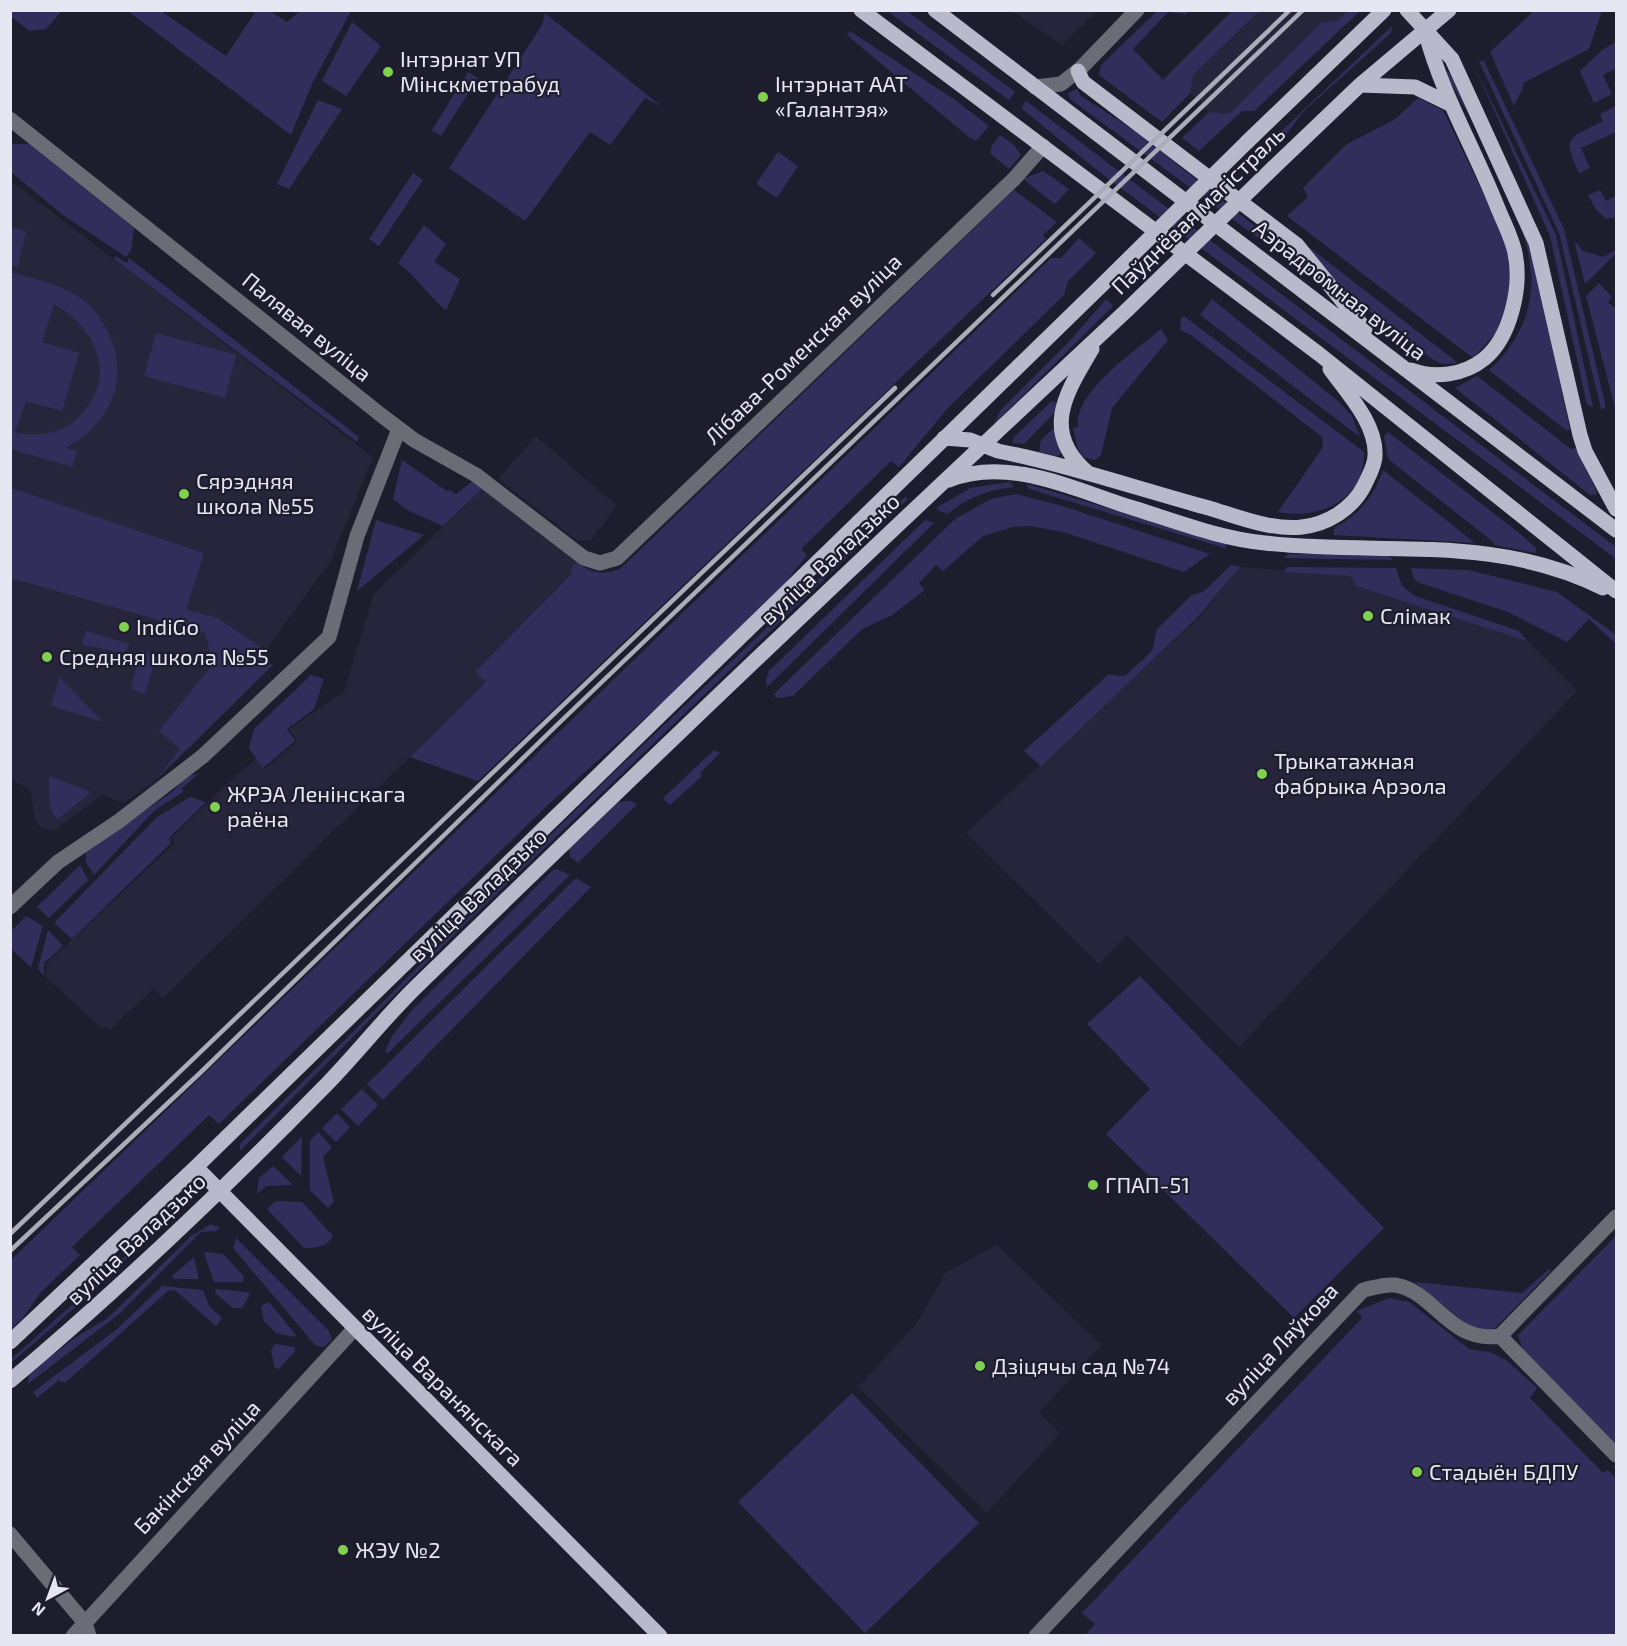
<svg xmlns="http://www.w3.org/2000/svg" width="1627" height="1646" font-family="'Exo 2',sans-serif">
<rect width="100%" height="100%" fill="#1e1d2e"/>
<path fill="#26253c" d="M1012,11H1097L1062,45Z
M1259,11H1348L1338,21L1322,22L1229,114L1209,112L1190,93L1193,75Z
M10,180L373,457L331,561L259,659L157,779L124,803L102,795L53,831L40,828L34,815L31,793L27,787L11,780Z
M536,436L617,506L591,540L578,541L498,479Z
M483,488L577,562L572,572L475,672L487,681L163,998L153,989L111,1029L100,1027L46,977V964L175,843L171,838L229,782L256,759L265,769L297,742L289,729L344,692L374,594Z
M1240,567L1352,576L1356,586L1527,641L1577,691L1239,1047L1127,935L1099,964L966,833L1199,618Z
M997,1245L1101,1345L1039,1413L1060,1433L987,1513L858,1387L916,1324L946,1272Z"/>
<path fill="#322e5c" fill-rule="evenodd" d="M1535,10L1602,11L1589,49L1523,83V88L1514,106L1490,52Z
M10,11L11,10L62,11L46,29L29,31L11,16Z
M128,11H161L226,56L256,11H270L287,22L300,11H351L312,84L291,135Z
M887,11H907L1015,92L1009,100Z
M1157,11H1189L1186,14L1168,12L1133,49L1163,80L1232,11H1259L1193,75L1190,93L1162,122L1099,75L1101,65Z
M1348,11H1360L1254,111H1242L1199,151L1182,138L1209,112L1229,114L1322,22L1337,21Z
M545,13L661,106L645,98L610,145L590,132L525,221L449,168L542,25Z
M352,22L381,46L346,96L322,81Z
M1392,26L1391,33L1304,111L1278,145L1272,140Z
M850,31L955,100L989,126L976,141L970,138L847,35Z
M1616,42V68L1603,75L1612,94L1594,103L1580,71L1602,50Z
M1472,61L1556,235L1593,407L1587,405L1550,236Z
M1479,61H1484L1564,229L1606,408L1601,409L1559,233Z
M1448,71C1477,117 1510,185 1526,237C1546,300 1555,365 1570,429L1567,431L1489,370C1512,349 1528,323 1531,291C1537,228 1476,127 1445,73Z
M468,72L478,78L441,136L432,130Z
M1077,89L1081,96L1135,131L1286,251L1273,249L1070,99L1068,93Z
M1418,98L1443,110L1507,243L1511,272L1508,306L1496,333L1473,358L1287,216L1308,197L1303,188L1347,144L1394,120Z
M318,100L342,109L289,189L277,184Z
M1026,101L1616,547V559L1098,171L1021,108Z
M1616,106V132L1581,148L1590,168L1579,173C1561,135 1569,139 1603,121L1600,114Z
M1000,135L1014,145L1021,155L1009,169L991,154V147Z
M10,144H29L134,228L131,250L126,257L63,215L11,172Z
M778,152L798,166L777,198L756,184Z
M1043,171L1069,189L1055,204L1023,179Z
M413,173L423,180L379,246L369,239Z
M1014,190L1057,222L1043,235L1046,239L478,781L410,757L486,682L475,672L572,573L570,570L577,562C592,574 602,575 620,569Z
M1600,190L1606,201L1616,196V217L1606,219L1595,208L1588,195Z
M424,225L446,244L434,262L460,279L446,310C427,295 417,276 398,263Z
M11,227L26,232L17,268L11,265Z
M1079,238L1096,253L1068,281L1064,295L947,409L899,467L891,461L801,549L807,555L778,592L672,694L548,805L219,1124L209,1115L72,1247L80,1255L40,1293L22,1319L11,1329V1260L1051,258H1061Z
M1574,240L1583,251L1603,257L1616,250V253L1585,284Z
M1309,247L1458,363L1441,364L1429,357L1338,287Z
M115,256L127,263L129,258L359,437L357,442L114,259Z
M11,272C36,280 62,284 83,300C95,309 104,323 110,337C130,383 107,425 66,448L77,451L72,467L11,449ZM54,304C93,326 117,371 85,410C73,425 62,432 42,434C33,435 24,435 15,432L26,401L62,411L79,353L42,342Z
M1599,283L1612,297L1608,302L1616,309V412L1586,296Z
M1106,299L1113,306L994,424L1000,411L1068,343Z
M1212,299L1339,402L1352,416L1360,437L1200,315Z
M1184,316L1364,452C1365,501 1319,520 1278,512L1323,447L1322,437L1191,335L1180,330L1181,318Z
M1161,329L1168,340L1112,408L1101,455L1095,460L1083,457L1078,449L1073,428L1078,427C1074,391 1136,351 1161,329Z
M156,333L236,355L225,398L144,376Z
M1477,376L1571,449L1576,448L1597,492L1596,495H1590L1455,388Z
M1052,401L1057,403L1056,411L1024,444L1012,443L1014,437Z
M1055,427L1061,454L1056,456L1039,452L1041,440Z
M1388,432L1518,532L1536,548V553L1494,545L1492,541L1388,459L1384,436Z
M402,460L448,492L449,490L456,494L474,480L483,488L443,526L407,510L393,499Z
M1383,470L1475,543L1333,535L1335,527C1358,517 1376,493 1383,470Z
M1010,482L1014,487C989,490 968,496 948,514L937,510L938,507L970,488Z
M1026,484L1041,488L1227,544L1225,548L1029,489Z
M11,488L204,553L186,610L218,618L266,651L260,659L273,665L157,779L180,749L159,731L213,664L205,633L11,578Z
M1016,494L1059,505L1210,554L1184,572L1063,532L1030,526L1013,527L983,536L943,571L936,565L919,583L925,590L892,615L862,629L793,696L776,698L774,694L955,519L991,499Z
M905,497L908,499L456,933L240,1151V1144L607,779Z
M376,520L424,535L357,591Z
M925,520L934,523L767,687L766,680L769,671Z
M1288,554H1387L1393,560L1284,558Z
M1231,565L1240,567L1198,617L1041,766L1024,751L1108,675L1125,676L1152,651L1157,629L1192,595L1203,592Z
M1287,567L1396,568L1402,586L1415,596L1519,631L1527,641L1356,586L1351,576L1284,572Z
M1411,568L1468,570L1557,592L1616,635V644L1589,619L1567,642L1508,612L1420,583L1414,579Z
M86,631L129,644L127,650L122,653L82,644Z
M141,650L156,656L145,694L131,689Z
M311,675L324,679L314,709L287,729L295,741L263,768L249,748L254,729Z
M59,677L103,722L51,706Z
M714,750L720,753L700,773L702,776L670,805L663,798Z
M198,774L182,788L183,792L154,811L94,875L85,861L87,858L85,853L173,791L187,776Z
M49,776L91,792L57,820L50,807Z
M190,797L206,802L169,838L171,843L72,939L54,923L157,817Z
M630,801L637,804L578,863L570,857L569,849L618,802Z
M80,865L88,880L49,918L37,907Z
M557,869L570,875L388,1053L385,1052L392,1036L413,1009L553,870Z
M576,878L591,887L383,1100L367,1084Z
M26,916L43,926L31,967L11,949V931Z
M48,930L63,946L44,963V976L38,969Z
M1140,976L1384,1228L1294,1318L1106,1134L1150,1089L1087,1024Z
M362,1089L378,1105L358,1126L341,1109Z
M337,1113L350,1127L336,1142L322,1128Z
M318,1132L332,1147L323,1157L334,1202L328,1208L310,1190V1141Z
M302,1136L301,1176L282,1157Z
M273,1166L293,1185L266,1186L257,1194L259,1178Z
M276,1201L302,1202L333,1236C327,1247 316,1248 304,1248L267,1209Z
M173,1208L179,1209L78,1305L11,1363V1359L109,1272Z
M211,1224L220,1228L216,1231L201,1232L119,1314L28,1384L29,1373L76,1337L108,1318L191,1236Z
M1616,1236V1445L1525,1356L1518,1335Z
M236,1238L328,1330L332,1339L324,1347L316,1346L233,1248Z
M207,1252L223,1254L244,1276L243,1282H214L204,1253Z
M194,1257L199,1279H173L172,1276Z
M1549,1269L1551,1271L1495,1328L1483,1330L1470,1327L1415,1282L1522,1293Z
M162,1286L203,1290L209,1306L222,1318L216,1326L176,1291L169,1290L65,1383L59,1380L37,1398L33,1392L117,1329Z
M216,1289L247,1292L250,1294L242,1308H233L215,1293Z
M1389,1298L1409,1302L1469,1349L1489,1352L1506,1360L1537,1388L1530,1398L1603,1473L1608,1470L1616,1479V1635H1089L1087,1633L1095,1624L1082,1613L1362,1318L1357,1311Z
M269,1302L296,1335L294,1337L276,1333L264,1321L261,1306Z
M275,1344L295,1347V1351L279,1369L275,1368L271,1350Z
M852,1393L979,1523L865,1633L738,1502Z"/>
<g fill="none" stroke-linecap="round" stroke-linejoin="round">
<path stroke="#6b6c75" stroke-width="15" d="M1035,87L1061,84L1081,68L1137,10
M10,119L381,415L414,440L476,475L584,558L600,563L617,558L1014,179L1043,146
M10,907L58,862L119,821L203,756L329,637L357,536L399,429
M1500,1336L1616,1455
M10,1534L85,1623L89,1636
M73,1636L355,1328
M1036,1636L1363,1290C1373,1288 1383,1284 1395,1285C1435,1291 1449,1344 1500,1336L1616,1217"/>
<path stroke="#b9b9cc" stroke-width="15" d="M861,10L1319,354L1616,591
M935,10L1616,530
M1407,10L1452,59L1536,243L1580,435L1585,451L1616,509
M1078,71L1083,82L1297,245L1365,329
M1360,85L1415,87L1452,105
M1247,142L1384,10
M1273,168L1360,85L1449,10
M1411,370C1435,379 1464,375 1484,359C1511,337 1522,286 1515,253C1512,238 1503,221 1497,206C1474,148 1442,94 1426,34
M944,438L970,440L998,451C1068,465 1136,488 1205,507C1234,515 1271,531 1302,527C1328,524 1352,509 1364,486C1368,477 1375,466 1375,456C1377,424 1347,393 1330,369
M1088,473C1040,432 1066,393 1092,349
M949,480C1009,456 1075,490 1133,508C1175,521 1221,539 1265,543C1382,556 1493,533 1603,588
M196,1167L660,1636
M10,1342L196,1167L1102,285
M10,1381C122,1287 226,1187 328,1083C359,1051 386,1016 417,986C651,758 888,533 1127,310"/>
<path stroke="#acacb9" stroke-width="4.5" d="M993,295L1290,10
M10,1234L895,388
M10,1251L200,1073L558,724L1303,10"/>
<path stroke="#b9b9cc" stroke-width="15" d="M1102,285L1247,142
M1127,310L1273,168"/>
</g>
<g fill="#81d050" stroke="#1e1d2e" stroke-width="2">
<circle cx="388" cy="72" r="6"/>
<circle cx="763" cy="97" r="6"/>
<circle cx="184" cy="494" r="6"/>
<circle cx="1368" cy="616" r="6"/>
<circle cx="124" cy="627" r="6"/>
<circle cx="47" cy="657" r="6"/>
<circle cx="1262" cy="774" r="6"/>
<circle cx="215" cy="807" r="6"/>
<circle cx="1093" cy="1185" r="6"/>
<circle cx="980" cy="1366" r="6"/>
<circle cx="1417" cy="1472" r="6"/>
<circle cx="343" cy="1550" r="6"/>
</g>
<g text-anchor="middle" stroke-width="4.5" stroke-linejoin="round" paint-order="stroke">
<g font-size="22" fill="#e7e7f3" stroke="#1e1d2e" text-anchor="start">
<text x="400" y="67">Інтэрнат УП<tspan x="400" dy="25">Мінскметрабуд</tspan></text>
<text x="775" y="92">Інтэрнат ААТ<tspan x="775" dy="25">«Галантэя»</tspan></text>
<text x="196" y="489">Сярэдняя<tspan x="196" dy="25">школа №55</tspan></text>
<text x="1380" y="624">Слімак</text>
<text x="136" y="635">IndiGo</text>
<text x="59" y="665">Средняя школа №55</text>
<text x="1274" y="769">Трыкатажная<tspan x="1274" dy="25">фабрыка Арэола</tspan></text>
<text x="227" y="802">ЖРЭА Ленінскага<tspan x="227" dy="25">раёна</tspan></text>
<text x="1105" y="1193">ГПАП-51</text>
<text x="992" y="1374">Дзіцячы сад №74</text>
<text x="1429" y="1480">Стадыён БДПУ</text>
<text x="355" y="1558">ЖЭУ №2</text>
</g>
<g font-size="22" fill="#e7e7f3" stroke="#1e1d2e">
<text transform="translate(1198 210) rotate(-44)" y="8">Паўднёвая магістраль</text>
<text transform="translate(1340 290) rotate(38)" y="8">Аэрадромная вуліца</text>
<text transform="translate(307 327) rotate(39)" y="8">Палявая вуліца</text>
<text transform="translate(803 349) rotate(-44)" y="8">Лібава-Роменская вуліца</text>
<text transform="translate(830 559) rotate(-43)" y="8">вуліца Валадзько</text>
<text transform="translate(478 895) rotate(-44)" y="8">вуліца Валадзько</text>
<text transform="translate(136 1239) rotate(-43)" y="8">вуліца Валадзько</text>
<text transform="translate(1280 1344) rotate(-47)" y="8">вуліца Ляўкова</text>
<text transform="translate(443 1386) rotate(45)" y="8">вуліца Варанянскага</text>
<text transform="translate(197 1467) rotate(-47)" y="8">Бакінская вуліца</text>
</g>
</g>
<rect width="1627" height="1646" fill="none" stroke="#e7e7f3" stroke-width="24"/>
<g transform="translate(48 1598) rotate(221)" stroke="#1e1d2e" stroke-width="4.5" paint-order="stroke">
<path d="M0-4.5L10 22L0 15L-10 22Z" fill="#e7e7f3"/>
<text y="-9" font-size="16" font-weight="bold" text-anchor="middle" fill="#e7e7f3">N</text>
</g>
</svg>
